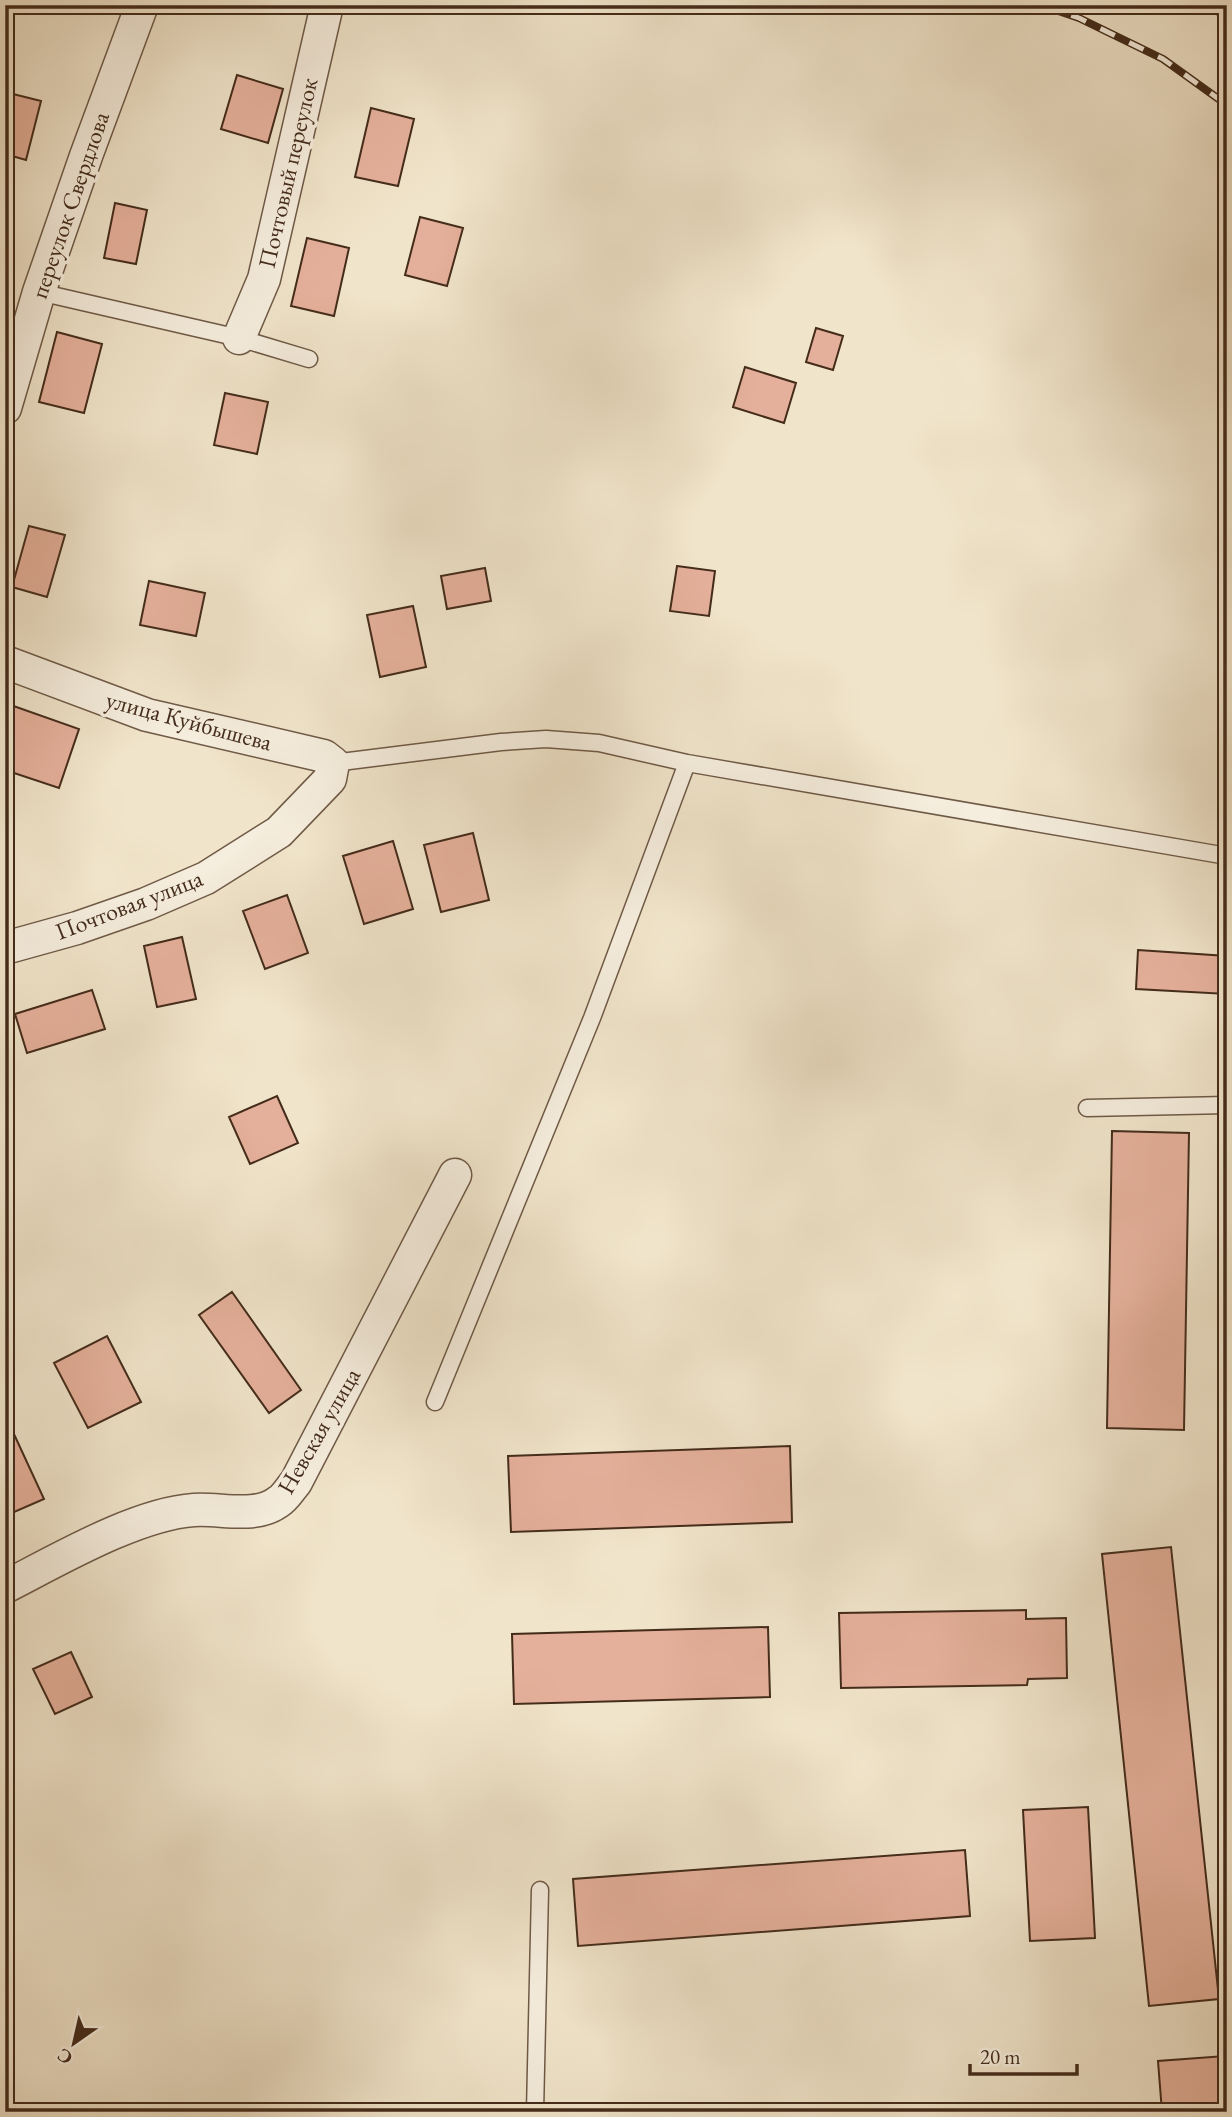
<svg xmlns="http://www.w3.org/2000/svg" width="1232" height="2117" font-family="'EB Garamond',serif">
<rect width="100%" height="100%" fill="#f0e4ca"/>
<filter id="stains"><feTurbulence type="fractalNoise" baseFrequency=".00286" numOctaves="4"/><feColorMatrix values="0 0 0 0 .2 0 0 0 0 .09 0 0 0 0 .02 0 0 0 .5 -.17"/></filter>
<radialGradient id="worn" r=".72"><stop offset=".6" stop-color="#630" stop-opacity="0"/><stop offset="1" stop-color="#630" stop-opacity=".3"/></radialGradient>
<path fill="#e5b09b" stroke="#442c1b" stroke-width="2" d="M237,75L283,89L268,143L221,129Z
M5,92L41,101L26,160L5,154Z
M371,108L414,119L398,186L355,177Z
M115,203L147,210L136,264L104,258Z
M420,217L463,228L447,286L405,275Z
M307,238L349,248L334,316L291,306Z
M816,328L843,336L833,370L806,362Z
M57,332L102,344L84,413L39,402Z
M745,367L796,383L784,423L733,407Z
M225,393L268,402L257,454L214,445Z
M29,526L65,535L47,597L12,587Z
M677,566L715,571L709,616L670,611Z
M485,568L491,601L447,609L441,576Z
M149,581L205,593L196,636L140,625Z
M413,606L426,667L380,677L367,615Z
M5,703L79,729L59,788L5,770Z
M473,833L489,900L441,912L424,845Z
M393,841L413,909L364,924L343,856Z
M287,895L308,953L265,969L243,911Z
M182,937L196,999L157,1007L144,946Z
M1138,950L1227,956V994L1136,989Z
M92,990L105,1029L27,1053L15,1014Z
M277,1096L298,1143L250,1164L229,1117Z
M1112,1131L1189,1133L1184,1430L1107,1428Z
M232,1292L301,1390L269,1413L199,1315Z
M107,1336L141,1402L88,1428L54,1363Z
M13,1432L44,1499L5,1516V1436Z
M790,1446L792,1522L511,1532L508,1456Z
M1171,1547L1219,1999L1149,2006L1102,1554Z
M1026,1610V1619L1066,1618L1067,1678L1028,1679L1027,1685L841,1688L839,1613Z
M768,1627L770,1697L514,1704L512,1634Z
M71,1652L92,1697L55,1714L33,1669Z
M1088,1807L1095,1938L1030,1941L1023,1810Z
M965,1850L970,1916L578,1946L573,1879Z
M1225,2056L1227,2112H1162L1158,2061Z"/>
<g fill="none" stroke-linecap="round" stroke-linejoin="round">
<g stroke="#6f5a47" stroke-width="19">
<path id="service" d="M39,292L239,338L309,359
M333,763L501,742L546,739L599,743L687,763L1227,856
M1087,1108L1227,1105
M435,1402L592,1018L687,763
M535,2112L540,1890"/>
</g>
<g stroke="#6f5a47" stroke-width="35">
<path id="minor" d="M239,338L264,279L327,5
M5,408L39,292L86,156L142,5
M5,662L147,715L324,756L333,763L330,779L279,832L206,878L146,904L77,928L5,948
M5,1587C58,1560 136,1514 194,1510C221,1508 255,1519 278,1502C285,1498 290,1489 296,1482L455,1175"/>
</g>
<use href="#service" stroke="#f5eddd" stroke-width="16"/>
<use href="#minor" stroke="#f5eddd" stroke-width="32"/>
<g stroke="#442c1b" stroke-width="8">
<path id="rail" d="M1041,5L1079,18L1163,59L1227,105
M1192,5L1227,14"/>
</g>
<use href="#rail" stroke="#f5eddd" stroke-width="5" stroke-dasharray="16" stroke-linecap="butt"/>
</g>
<g text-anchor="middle" stroke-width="7" stroke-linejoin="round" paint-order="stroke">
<g font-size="24" fill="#442c1b" stroke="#f5eddd">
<text transform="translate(288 173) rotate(-77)" y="8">Почтовый переулок</text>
<text transform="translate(70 205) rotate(-71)" y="8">переулок Свердлова</text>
<text transform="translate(189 721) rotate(15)" y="8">улица Куйбышева</text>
<text transform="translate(129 905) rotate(-21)" y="8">Почтовая улица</text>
<text transform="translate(319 1431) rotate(-60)" y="8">Невская улица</text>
</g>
</g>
<rect width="1232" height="2117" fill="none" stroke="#f0e4ca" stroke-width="28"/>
<rect x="7" y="7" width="1218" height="2103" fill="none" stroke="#442c1b" stroke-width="3.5"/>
<rect x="14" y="14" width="1204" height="2089" fill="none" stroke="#442c1b" stroke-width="2"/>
<g transform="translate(74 2043) rotate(214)" stroke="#f5eddd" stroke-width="5" paint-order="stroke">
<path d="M0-5L12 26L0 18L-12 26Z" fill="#442c1b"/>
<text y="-10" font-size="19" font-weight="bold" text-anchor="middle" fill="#442c1b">С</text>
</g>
<path d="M970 2064v10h107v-10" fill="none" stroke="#442c1b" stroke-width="3.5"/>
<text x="980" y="2064" font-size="21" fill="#442c1b" stroke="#f5eddd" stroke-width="5" paint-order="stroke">20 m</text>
<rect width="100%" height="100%" filter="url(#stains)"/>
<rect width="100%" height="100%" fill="url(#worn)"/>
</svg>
